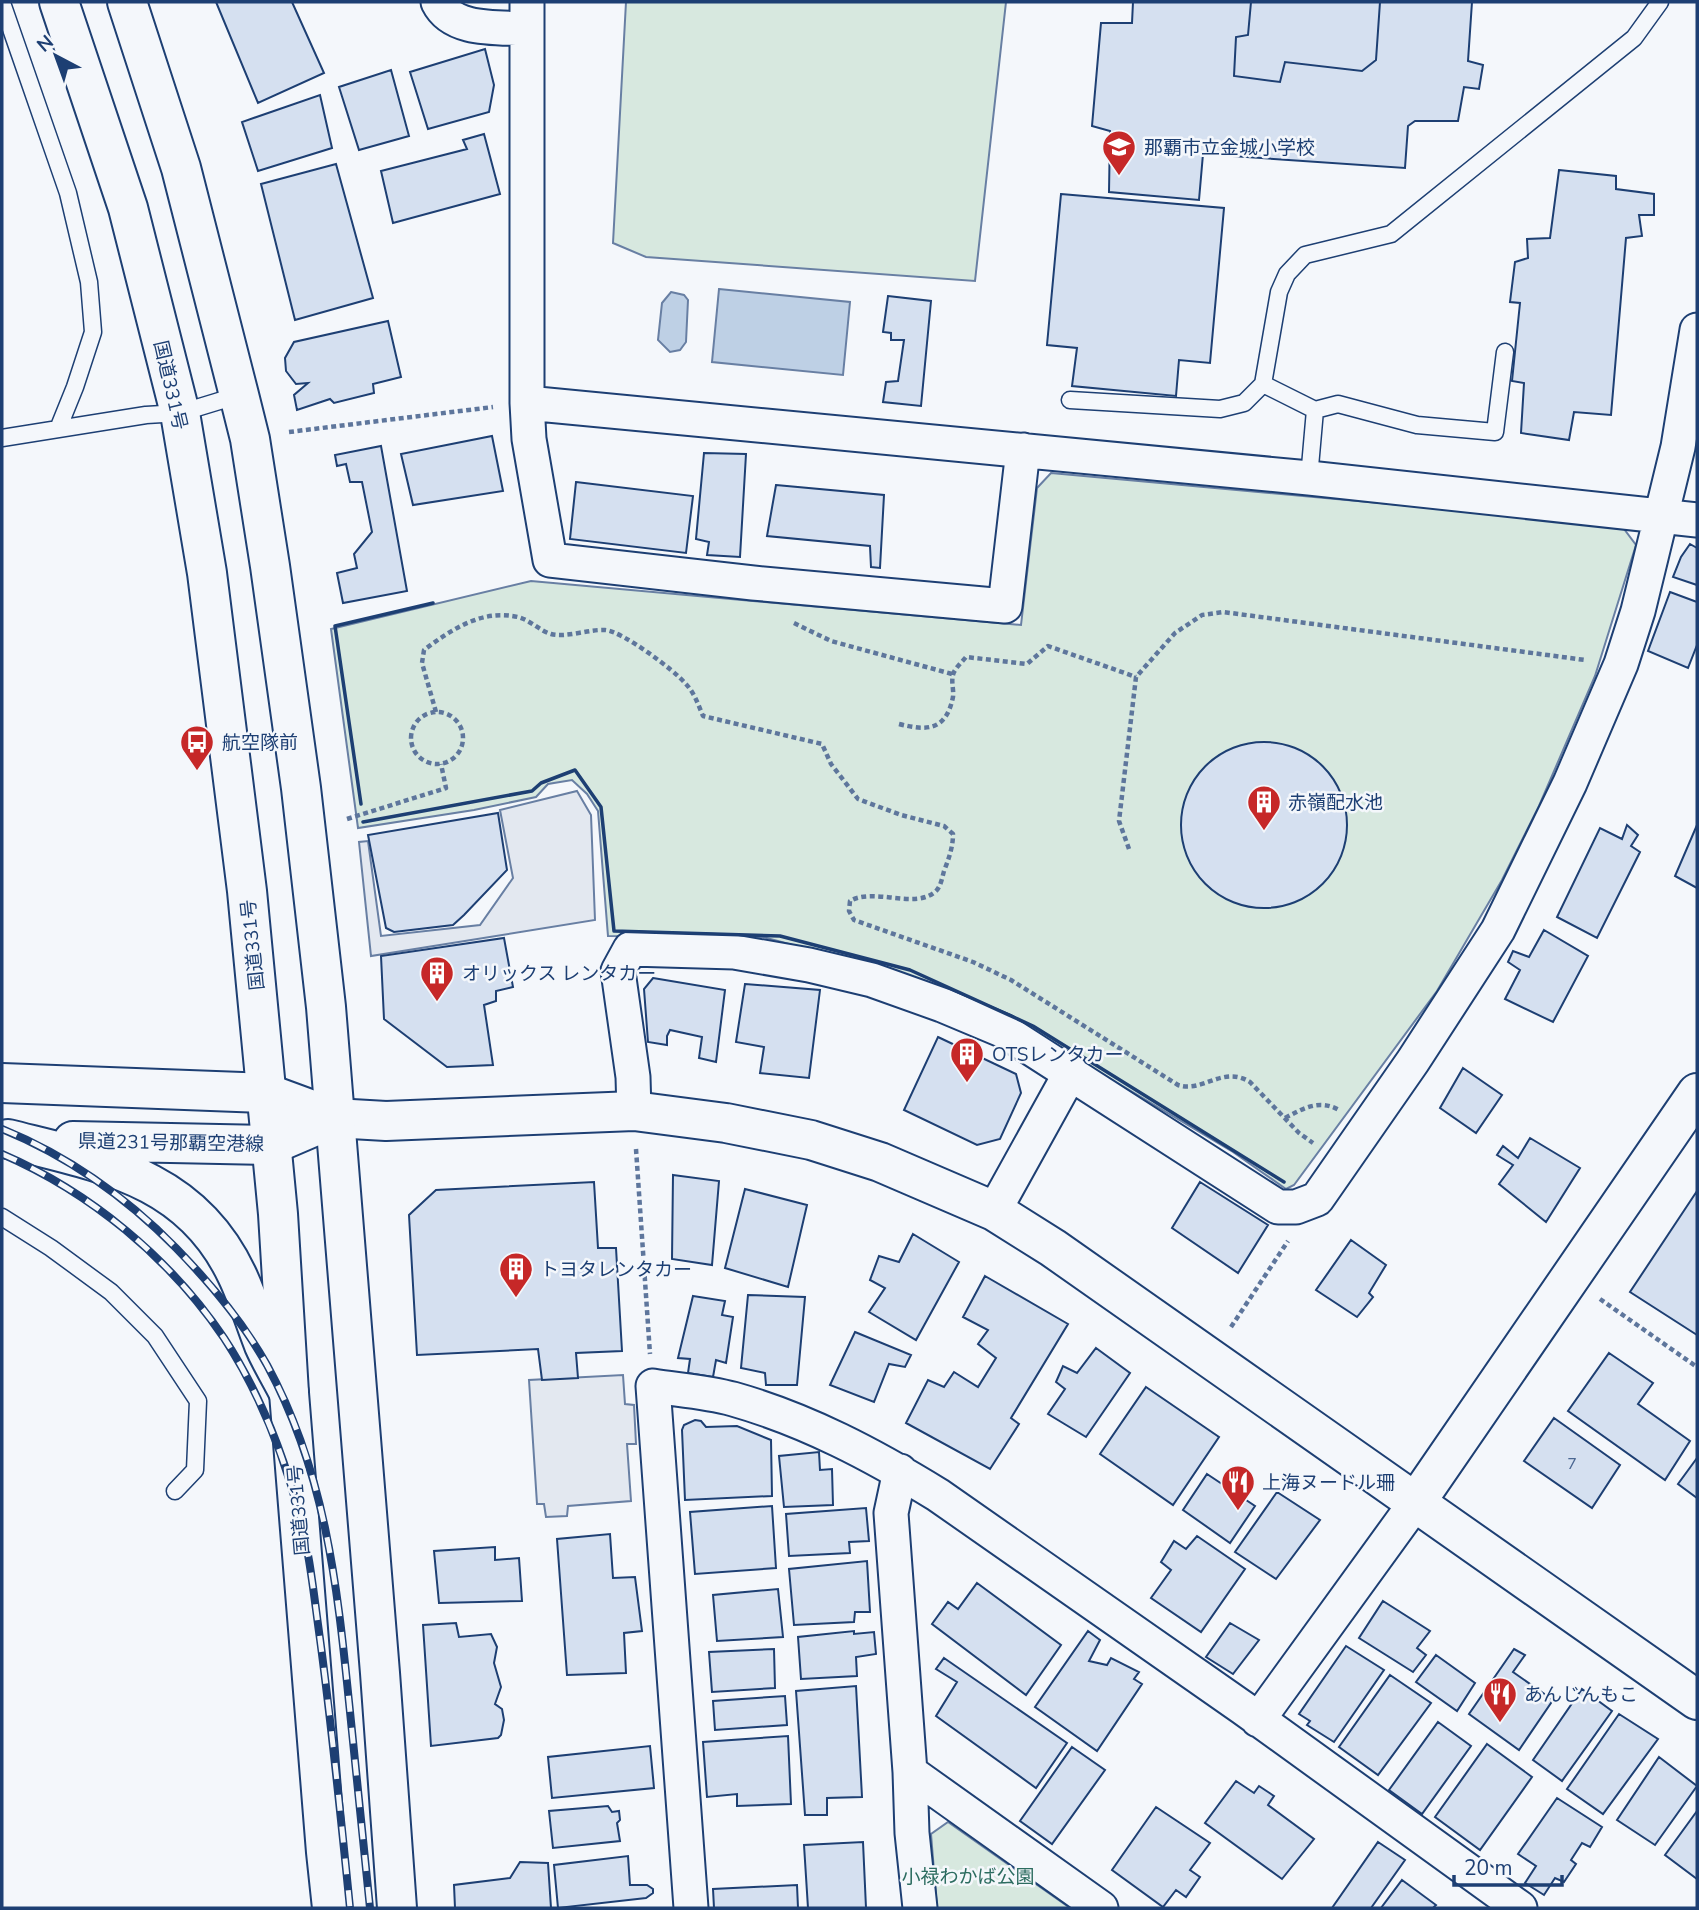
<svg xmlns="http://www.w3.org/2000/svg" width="1699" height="1910" font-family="'Nunito Sans','Noto Sans JP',sans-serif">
<rect width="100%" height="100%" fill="#f4f7fb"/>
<path fill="#d7e8df" stroke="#687fa3" stroke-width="2" d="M626,2H1006L975,281L646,257L613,243Z
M1051,473L1621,525L1636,545L1595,676L1539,806L1502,880L1437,991L1294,1185L1286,1189L1233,1152L995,1010L897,973L763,937L608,936L598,811L587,794L572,780L548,784L536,797L474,810L358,828L331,629L531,581L1021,625L1037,488Z
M948,1822L1070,1908H937L931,1834Z"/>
<path fill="#e3e8f0" stroke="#687fa3" stroke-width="2" d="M577,791L591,815L595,920L371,956L359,842L368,841L381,936L480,925L513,878L500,810Z
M623,1375L625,1404L634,1405L636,1444H627L631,1501L568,1506L567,1516L546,1517L544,1504H537L529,1380Z"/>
<path fill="#bed0e5" stroke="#687fa3" stroke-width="2" d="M719,289L850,302L843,375L712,362Z
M671,292L684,295L688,300L686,342L680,350L670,352L658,340L662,303Z"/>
<path fill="#d5e0f0" stroke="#1d3f73" stroke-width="2" d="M216,2H292L324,73L258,103Z
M1133,2H1251L1248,35L1236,37L1234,76L1280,82L1285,62L1362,71L1376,60L1380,2H1472L1468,61L1483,65L1479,89L1464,87L1458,121H1415L1408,126L1405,168L1203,154L1199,200L1109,192L1110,131L1092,126L1101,23H1132Z
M1133,2H1472L1468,61L1483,65L1479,89L1464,87L1458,121H1415L1408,126L1405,168L1203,154L1199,200L1109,192L1110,131L1092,126L1101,23H1132Z
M485,49L494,85L489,112L428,129L410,72Z
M391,70L409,136L359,150L339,87Z
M320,95L332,148L258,171L242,122Z
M484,134L500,194L393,223L381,171L467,149L463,140Z
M336,164L373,298L295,320L261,184Z
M1559,170L1616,176V189L1654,194V215H1639L1642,236L1626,238L1611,415L1574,412L1569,440L1521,433L1524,383L1512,381L1520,303L1510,302L1515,262L1528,258L1527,239L1550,238Z
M1061,194L1224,208L1210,363L1179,360L1176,396L1072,386L1077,348L1047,345Z
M888,296L931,301L921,406L883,402L886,382L898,381L904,340H891V333L883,332Z
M388,321L401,377L373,384L374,393L334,403L330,399L297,410L294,395L308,383L296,384L286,371L285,358L294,342Z
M492,436L503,491L413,505L401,454Z
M381,446L407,591L343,603L337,573L357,568L354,554L372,532L362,482H350L346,464L337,466L335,455Z
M704,453L746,454L740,557L707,555L709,542L696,539Z
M576,482L693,496L686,553L570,539Z
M776,485L884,495L880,568L871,567L870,546L767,536Z
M1690,544L1697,548V585L1673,577L1681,557Z
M1670,592L1697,602V645L1688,668L1648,651Z
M1181 825a83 83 0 1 1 166 0a83 83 0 1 1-166 0Z
M498,813L507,870L464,915L453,925L394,932L386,928L368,835Z
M1627,825L1638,835L1631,846L1640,852L1597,938L1557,917L1600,828L1622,839Z
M1697,825V888L1675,876Z
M1544,930L1588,956L1553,1022L1505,999L1520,970L1508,962L1513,951L1529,957Z
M504,938L513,987L496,991V1001L484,1005L493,1065L447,1067L384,1019L381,956Z
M653,978L725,990L716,1062L699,1058L702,1037L670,1030L667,1036V1045L648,1042L644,989Z
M745,984L820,990L809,1078L760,1073L764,1047L736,1042Z
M938,1037L1016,1074L1021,1093L1000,1139L977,1145L904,1110Z
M1463,1068L1502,1095L1476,1133L1440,1108Z
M1530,1138L1580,1168L1546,1222L1499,1184L1513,1165L1497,1155L1503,1146L1518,1158Z
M673,1175L719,1181L712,1265L672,1259Z
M594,1182L598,1248H616L622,1351L576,1353L578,1378L542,1380L538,1349L417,1355L409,1215L436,1190Z
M1200,1182L1268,1225L1238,1273L1172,1228Z
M745,1189L807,1205L788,1287L725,1268Z
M1697,1191V1335L1630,1292Z
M913,1234L959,1262L916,1340L869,1312L885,1288L870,1280L879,1256L899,1262Z
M1351,1240L1386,1265L1369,1293L1373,1297L1357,1317L1316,1290Z
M985,1276L1068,1324L1011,1418L1019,1424L990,1469L906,1423L928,1380L944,1387L954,1372L978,1387L996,1358L978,1344L988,1330L963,1317Z
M748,1295L805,1297L797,1385H766L765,1373L741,1368Z
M693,1296L725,1301L722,1315L733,1317L726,1363L716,1360L713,1377L688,1373L690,1359L678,1358Z
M855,1332L911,1355L905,1367L889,1364L874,1402L830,1385Z
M1096,1348L1130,1373L1086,1437L1048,1414L1065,1389L1056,1382L1063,1366L1077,1373Z
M1609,1353L1653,1383L1638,1404L1690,1441L1665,1480L1568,1411Z
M1146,1387L1219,1437L1173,1505L1100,1454Z
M1554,1418L1620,1465L1592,1508L1524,1461Z
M695,1420L701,1421L706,1427L737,1426L771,1440L772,1496L685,1500L682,1430L684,1425Z
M819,1452L820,1470L832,1469L833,1505L784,1507L779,1456Z
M1697,1458V1498L1678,1484Z
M1207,1474L1255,1506L1230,1543L1183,1510Z
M1277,1492L1320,1520L1276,1579L1235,1552Z
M772,1506L776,1568L695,1574L690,1512Z
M866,1508L869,1541L849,1542L850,1553L789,1556L786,1514Z
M610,1534L613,1578L635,1577L642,1631L624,1633L626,1673L567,1675L557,1539Z
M1197,1536L1245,1569L1201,1632L1151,1598L1171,1570L1161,1562L1174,1541L1186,1549Z
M495,1547V1560L519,1558L522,1601L439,1603L434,1551Z
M867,1561L870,1612H855L854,1622L794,1625L789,1569Z
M977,1583L1061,1645L1026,1695L932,1624L948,1602L958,1609Z
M778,1589L783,1637L717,1641L713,1595Z
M1383,1601L1430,1631L1417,1648L1426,1655L1413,1672L1359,1638Z
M456,1623L459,1637L491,1634L497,1647L494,1663L501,1687L495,1704L502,1709L504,1720L501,1735L498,1738L431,1746L423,1625Z
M1230,1623L1259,1640L1233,1674L1206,1657Z
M854,1631V1634L874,1632L876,1654L856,1657L857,1676L801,1679L798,1637Z
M1088,1631L1100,1640L1089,1661L1107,1665L1111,1658L1139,1672L1134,1679L1142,1684L1097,1751L1035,1707Z
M1346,1646L1384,1670L1334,1742L1307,1725L1310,1721L1299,1714Z
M774,1649L775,1688L712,1692L709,1652Z
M1514,1649L1525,1655L1513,1672L1553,1700L1519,1750L1469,1714Z
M1436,1655L1475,1683L1457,1711L1416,1682Z
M944,1658L1067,1743L1036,1788L936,1716L957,1682L936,1669Z
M1390,1675L1431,1703L1378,1775L1339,1747Z
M856,1686L862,1797L827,1798V1815H805L796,1691Z
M1582,1689L1612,1711L1562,1781L1533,1760Z
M785,1696L787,1725L715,1730L713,1701Z
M1619,1714L1658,1739L1603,1814L1567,1789Z
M1438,1722L1471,1746L1422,1814L1389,1790Z
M788,1736L791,1804L737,1806V1794L707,1797L703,1742Z
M1487,1744L1532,1777L1480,1850L1435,1817Z
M650,1746L654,1788L552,1798L548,1757Z
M1072,1747L1105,1770L1052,1844L1020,1821Z
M1659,1757L1697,1786L1655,1845L1617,1820Z
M1236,1781L1254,1793L1259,1786L1274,1796L1268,1805L1314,1839L1282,1879L1205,1823Z
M1557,1798L1602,1827L1590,1847L1582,1843L1571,1860L1576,1864L1564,1882L1555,1878L1544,1895L1525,1883L1536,1866L1518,1854Z
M608,1806L612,1812L619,1811L620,1820L617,1823L620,1841L553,1848L549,1811Z
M1156,1807L1210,1843L1190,1870L1200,1877L1186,1897L1176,1890L1163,1907L1112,1870Z
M1697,1811V1879L1665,1855Z
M863,1842L866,1908H808L804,1845Z
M1378,1842L1405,1860L1371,1908H1332Z
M628,1856L630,1885H647L653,1889V1893L646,1898L558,1908L554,1865Z
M520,1862L548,1863L551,1908H455L454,1885L510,1878Z
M1402,1880L1436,1905L1433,1908H1381Z
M797,1885L798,1908H714L713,1889Z"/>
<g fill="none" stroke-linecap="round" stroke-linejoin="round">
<g stroke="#1d3f73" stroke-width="19">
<path id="service" d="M2,3L68,193L89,282L93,332L75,387L58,429
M1263,384L1315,410L1338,404L1417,425L1495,432L1505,352
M1070,400L1220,409L1244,403L1263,384L1279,292L1287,274L1305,255L1391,234L1634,38L1660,2
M2,438L146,415L180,413L239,395
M1309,478L1315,410
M2,1217L51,1248L111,1292L155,1336L198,1401L195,1470L175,1491"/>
</g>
<g stroke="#1d3f73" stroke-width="37">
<path id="minor" d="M438,2C453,32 498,27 527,29
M527,2V403L529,439L550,560L753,583L1005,606L1023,450
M527,403L1309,478L1697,520
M634,1111L633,1077L618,971L630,949L734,952L809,965L872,980L942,1005L1004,1031L1278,1207H1296L1317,1199L1413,1061L1498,930L1570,783L1621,664L1638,611L1678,447L1697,330
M994,1211L1071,1072
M900,1471L891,1513L910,1772L912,1833L920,1908
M1258,1720L1416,1502
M910,1772L1101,1908
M691,1908L653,1386C679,1390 707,1392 733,1399C807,1420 873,1455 938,1495L1243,1708L1520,1908"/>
</g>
<g stroke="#1d3f73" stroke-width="42">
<path id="tertiary" d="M334,1118L386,1121L634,1111L726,1123L811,1140L880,1162L994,1211L1053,1248L1697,1700
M1416,1502L1697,1093"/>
</g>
<g stroke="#1d3f73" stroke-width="42">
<path id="secondary" d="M2,1083L266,1093L334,1118
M8,1139C103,1163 191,1177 237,1275C248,1298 255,1322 264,1345C271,1361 281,1377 289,1393
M73,1141L271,1145L334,1118"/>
</g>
<g stroke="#1d3f73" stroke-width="42">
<path id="trunk" d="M59,2L128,208L180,413L207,573L247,891L278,1214L289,1393L326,1852L332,1908
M127,2L181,168L239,395L250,439L270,566L301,788L326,1007L380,1673L397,1908"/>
</g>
<path stroke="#5e769c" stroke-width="4.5" stroke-dasharray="5 3.5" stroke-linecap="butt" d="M289,432L493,407
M794,623L831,641L952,674
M436,712L422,663L424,650C452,629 482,609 518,617C530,620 540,631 551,634C566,638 589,629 605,630C622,631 674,670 685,683C694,692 698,704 703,716L822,744L831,764L858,799L901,815L944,826L953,834C953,847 949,858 944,871C942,878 941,886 936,891C916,910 874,887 850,901L849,911L854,920L973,962L1011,980L1178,1085C1203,1093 1223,1065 1250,1082L1299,1133L1313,1143
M411 738a26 26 0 1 1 52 0a26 26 0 1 1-52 0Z
M899,724C927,731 946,731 953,697C954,690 951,682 953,675C954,669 962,662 966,657L1027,664L1048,646L1136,677
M347,819L446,788L441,764
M1129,849L1119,821L1136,677L1175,633L1202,615L1223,612L1585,660
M1285,1118C1304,1108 1319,1099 1339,1110
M636,1149L650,1354
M1600,1299L1697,1367
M1231,1327L1288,1241"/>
<use href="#service" stroke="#f4f7fb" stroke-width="16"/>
<use href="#minor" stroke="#f4f7fb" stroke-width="33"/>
<use href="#tertiary" stroke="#f4f7fb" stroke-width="38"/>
<use href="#secondary" stroke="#f4f7fb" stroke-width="38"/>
<use href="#trunk" stroke="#f4f7fb" stroke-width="38"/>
<g stroke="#1d3f73" stroke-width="8">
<path id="rail" d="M2,1129C68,1156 126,1197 176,1248C210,1283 243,1322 267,1365C325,1472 337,1583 349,1702C356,1771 363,1840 370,1908
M2,1154C90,1192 170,1258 224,1338C258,1390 283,1453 299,1513C310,1554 314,1597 320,1639C332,1729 341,1818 350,1908"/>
</g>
<use href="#rail" stroke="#f4f7fb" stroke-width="5" stroke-dasharray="16" stroke-linecap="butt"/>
<path stroke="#1d3f73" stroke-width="3.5" d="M361,804L335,626L433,603
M363,822L532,791L541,783L575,770L601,807L614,931L780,936L910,970L1033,1026L1284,1182"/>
</g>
<defs>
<g id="school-pin" transform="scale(1.75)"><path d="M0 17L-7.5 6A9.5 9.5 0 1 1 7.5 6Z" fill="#c62828" stroke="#f4f7fb"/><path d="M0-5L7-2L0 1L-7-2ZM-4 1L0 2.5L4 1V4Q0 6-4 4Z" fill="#fff"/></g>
<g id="bus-pin" transform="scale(1.75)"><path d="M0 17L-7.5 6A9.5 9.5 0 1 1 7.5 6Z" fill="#c62828" stroke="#f4f7fb"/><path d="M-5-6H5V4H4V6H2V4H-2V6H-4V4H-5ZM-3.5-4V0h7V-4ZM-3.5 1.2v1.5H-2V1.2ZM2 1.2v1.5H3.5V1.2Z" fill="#fff"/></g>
<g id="building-pin" transform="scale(1.75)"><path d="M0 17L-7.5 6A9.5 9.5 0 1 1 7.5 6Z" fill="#c62828" stroke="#f4f7fb"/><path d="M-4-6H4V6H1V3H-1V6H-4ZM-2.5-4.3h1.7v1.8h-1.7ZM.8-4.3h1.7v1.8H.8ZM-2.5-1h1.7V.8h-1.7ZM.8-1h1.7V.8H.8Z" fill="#fff"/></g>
<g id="restaurant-pin" transform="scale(1.75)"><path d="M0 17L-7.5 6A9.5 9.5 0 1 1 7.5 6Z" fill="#c62828" stroke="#f4f7fb"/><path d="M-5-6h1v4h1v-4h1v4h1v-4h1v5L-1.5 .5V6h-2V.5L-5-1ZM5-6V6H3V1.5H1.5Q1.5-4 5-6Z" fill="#fff"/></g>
</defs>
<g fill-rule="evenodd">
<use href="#school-pin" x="1119" y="147"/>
<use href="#bus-pin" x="197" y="742"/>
<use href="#building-pin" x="1264" y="802"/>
<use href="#building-pin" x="437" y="973"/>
<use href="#building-pin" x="967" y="1054"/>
<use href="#building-pin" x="516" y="1269"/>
<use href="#restaurant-pin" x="1238" y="1482"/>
<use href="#restaurant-pin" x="1500" y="1694"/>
</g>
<g text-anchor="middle" stroke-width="5" stroke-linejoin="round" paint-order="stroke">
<g font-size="16" fill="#4b6792">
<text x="1572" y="1469">7</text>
</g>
<g font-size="19" fill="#1d3f73" stroke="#f4f7fb" text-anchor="start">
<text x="1144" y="154">那覇市立金城小学校</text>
<text x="222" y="749">航空隊前</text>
<text x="1288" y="809">赤嶺配水池</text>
<text x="462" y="980">オリックス レンタカー</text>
<text x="992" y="1061">OTSレンタカー</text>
<text x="540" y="1276">トヨタレンタカー</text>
<text x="1262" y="1489">上海ヌードル珊</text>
<text x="1524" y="1701">あんじんもこ</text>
</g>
<g font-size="19" fill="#1d3f73" stroke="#f4f7fb">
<text transform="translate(171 385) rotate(77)" y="7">国道331号</text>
<text transform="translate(252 945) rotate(-96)" y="7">国道331号</text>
<text transform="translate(171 1142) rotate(1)" y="7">県道231号那覇空港線</text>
<text transform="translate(298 1510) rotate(-95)" y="7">国道331号</text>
</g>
<g font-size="19" fill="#2c6c60" stroke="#f4f7fb">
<text x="968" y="1883">小禄わかば公園</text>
</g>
</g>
<rect width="1699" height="1910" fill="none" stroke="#1d3f73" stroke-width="7"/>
<g transform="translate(56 56) rotate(319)" stroke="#f4f7fb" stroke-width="5" paint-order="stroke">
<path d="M0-5L12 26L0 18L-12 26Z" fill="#1d3f73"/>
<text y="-10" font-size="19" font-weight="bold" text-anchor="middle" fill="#1d3f73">N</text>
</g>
<path d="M1454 1875v10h108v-10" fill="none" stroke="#1d3f73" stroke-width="3.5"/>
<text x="1464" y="1875" font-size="21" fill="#1d3f73" stroke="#f4f7fb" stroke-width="5" paint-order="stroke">20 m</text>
</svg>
